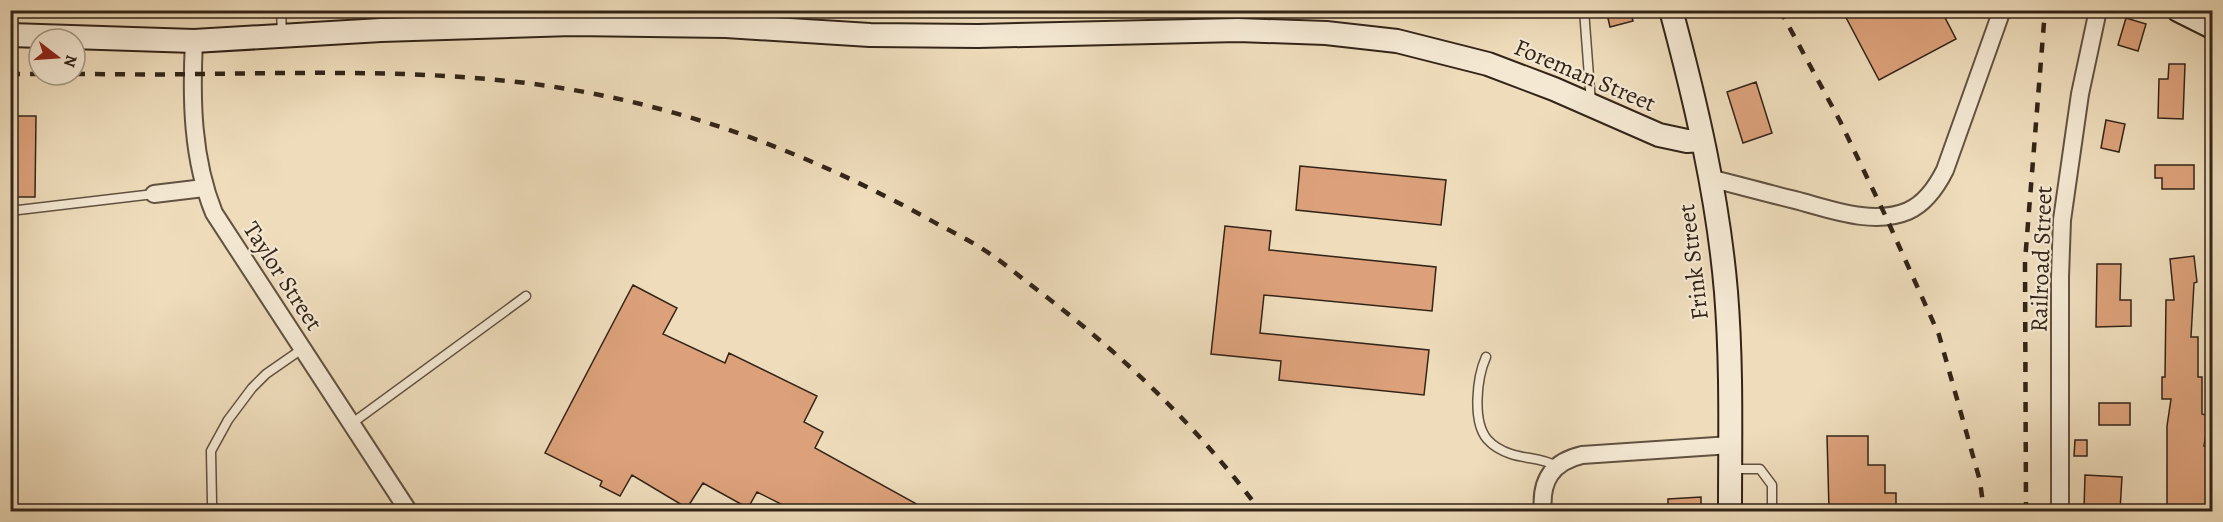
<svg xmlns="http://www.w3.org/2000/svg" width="2223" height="522" font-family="Alegreya,serif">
<rect width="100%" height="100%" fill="#eedcbb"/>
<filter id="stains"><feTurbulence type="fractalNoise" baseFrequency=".00333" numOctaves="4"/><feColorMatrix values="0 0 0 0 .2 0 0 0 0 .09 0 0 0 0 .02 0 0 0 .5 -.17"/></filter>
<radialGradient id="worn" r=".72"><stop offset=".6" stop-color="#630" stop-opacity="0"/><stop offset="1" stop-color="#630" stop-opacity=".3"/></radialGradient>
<path fill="#dca17a" stroke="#332418" stroke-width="1.5" d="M1606,10H1630L1633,21L1610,27Z
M1842,10H1941L1956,39L1879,80Z
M2126,18L2146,24L2138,51L2118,45Z
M2169,64H2185L2183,119L2158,118L2159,79H2168Z
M1756,82L1772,133L1743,143L1727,92Z
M10,116H36L35,197H10Z
M2106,120L2125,124L2119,152L2101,148Z
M2155,165H2194V189H2162V178H2155Z
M1300,166L1446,180L1441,225L1296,210Z
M1225,226L1271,231L1269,250L1436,267L1432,311L1264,295L1260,333L1429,350L1424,395L1279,380L1281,361L1211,354Z
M2194,256L2197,282L2194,283L2191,337H2198V377H2202V414L2209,416L2204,446L2209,445L2210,512H2167V426L2171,399H2162V377H2165L2166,300H2174L2170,259Z
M2097,264H2121L2120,300H2131V326L2096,327Z
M633,285L677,308L663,334L725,363L729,353L817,396L804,422L823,432L815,448L931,512H779L783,505L757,492L748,508L703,483L687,508L632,475L620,496L600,486L602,481L545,453Z
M2099,403H2130V425H2099Z
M1827,436H1868V465H1885V493H1896V512H1838V509H1829Z
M2075,440H2087V456H2074Z
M2085,475L2122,477L2120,510L2084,509Z
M1701,497V512H1668V499Z"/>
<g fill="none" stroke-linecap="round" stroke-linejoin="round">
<g stroke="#625241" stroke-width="11">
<path id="lane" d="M281,10L282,34
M448,10L453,27
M1584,10L1591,103
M10,211L154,194
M1486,357C1477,377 1472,421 1487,439C1493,446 1502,451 1511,454C1526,459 1543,458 1556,466
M10,396L13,398L10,414
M351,424L526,296
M1732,469H1760L1772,485V512
M214,512L212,503L211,451L228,420L252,388L266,374L302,349"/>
</g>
<g stroke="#625241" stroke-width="20">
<path id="street" d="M194,41C191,99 192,159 214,213L409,512
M1709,178C1738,185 1766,193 1795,200C1830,209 1873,226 1908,211C1926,203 1937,186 1945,170L2002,10
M154,194L204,188
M1543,512C1540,481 1552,462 1582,455L1731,445
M2060,512V277L2062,220L2080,94L2098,10"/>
</g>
<g stroke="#332418" stroke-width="26">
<path id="secondary" d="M1671,10C1696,103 1718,197 1726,292C1732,366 1730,438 1730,512
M2178,10L2212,27
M10,35L194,41L381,30L572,24L726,26L870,35L978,36L1238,30L1326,33L1397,41L1488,64L1554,89L1659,135L1687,141L1702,140"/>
</g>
<use href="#lane" stroke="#f4e8d3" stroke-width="8"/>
<use href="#street" stroke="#f4e8d3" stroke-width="16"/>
<use href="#secondary" stroke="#f4e8d3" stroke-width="22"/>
<path stroke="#332418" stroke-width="4.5" stroke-dasharray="10 10" stroke-linecap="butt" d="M1780,10L1840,121L1886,217L1939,335L1980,481L1984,512
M10,74H39
M75,74C115,74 155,75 195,74C299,73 404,70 508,81C655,96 793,145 923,216C942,227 962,236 981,248C1002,261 1020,277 1040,292C1123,355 1198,427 1261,512
M2026,512L2025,261L2045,10"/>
</g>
<g text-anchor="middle" stroke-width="4.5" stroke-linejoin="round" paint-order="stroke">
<g font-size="24" fill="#332418" stroke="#f4e8d3">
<text transform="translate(1585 75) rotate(23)" y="8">Foreman Street</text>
<text transform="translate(2041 259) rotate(-88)" y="8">Railroad Street</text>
<text transform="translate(1693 262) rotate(-97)" y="8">Frink Street</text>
<text transform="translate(283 276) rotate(57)" y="8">Taylor Street</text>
</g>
</g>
<rect width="2223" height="522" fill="none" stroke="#eedcbb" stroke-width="36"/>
<rect x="12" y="12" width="2199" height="498" fill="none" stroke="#332418" stroke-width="3"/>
<rect x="18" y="18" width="2187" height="486" fill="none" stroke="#332418" stroke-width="1.5"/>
<g transform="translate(57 57) rotate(107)"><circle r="28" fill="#f4e8d3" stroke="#a79a88" stroke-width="1.5"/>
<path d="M0-4.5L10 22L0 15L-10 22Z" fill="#8f2418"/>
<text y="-9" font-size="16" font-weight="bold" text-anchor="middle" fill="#332418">N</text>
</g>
<rect width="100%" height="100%" filter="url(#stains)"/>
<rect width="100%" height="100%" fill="url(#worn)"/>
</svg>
